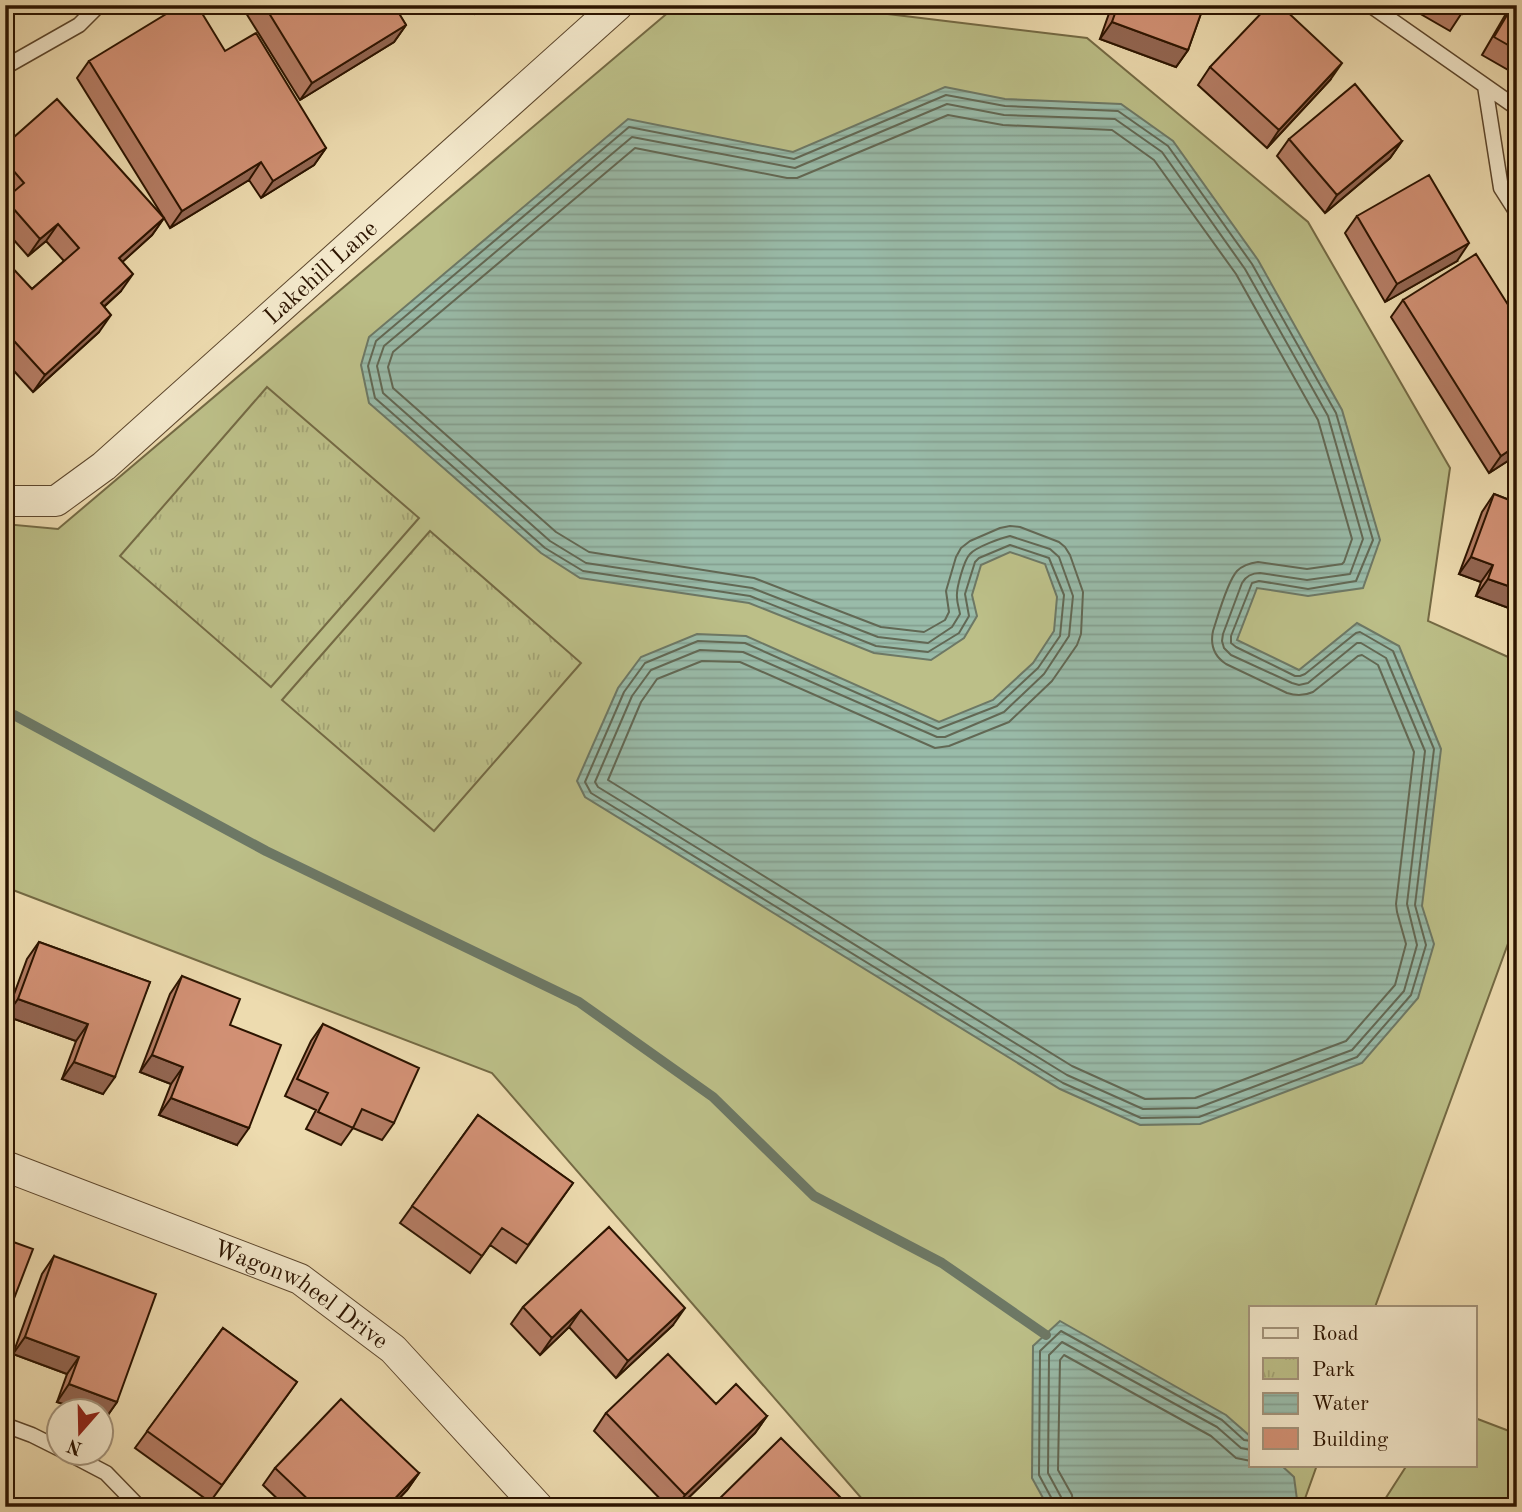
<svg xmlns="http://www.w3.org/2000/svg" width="1522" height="1512" font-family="'Old Standard TT',serif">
<defs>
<pattern id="park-tufts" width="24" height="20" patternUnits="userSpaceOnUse" patternTransform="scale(1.75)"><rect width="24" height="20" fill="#bcbf88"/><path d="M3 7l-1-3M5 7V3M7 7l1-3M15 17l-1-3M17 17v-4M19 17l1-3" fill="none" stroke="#a2a374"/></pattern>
<pattern id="water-rules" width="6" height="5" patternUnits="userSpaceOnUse" patternTransform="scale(1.75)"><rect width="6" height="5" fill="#99bba9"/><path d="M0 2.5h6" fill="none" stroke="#84a090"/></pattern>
</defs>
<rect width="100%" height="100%" fill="#eddbaf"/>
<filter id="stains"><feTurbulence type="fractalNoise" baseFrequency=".00286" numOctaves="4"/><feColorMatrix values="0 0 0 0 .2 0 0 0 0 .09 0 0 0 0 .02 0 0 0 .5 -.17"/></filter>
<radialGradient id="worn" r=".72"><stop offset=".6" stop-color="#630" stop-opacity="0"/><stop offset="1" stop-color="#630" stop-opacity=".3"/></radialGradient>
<path fill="#bcbf88" stroke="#746a44" stroke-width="2" d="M677,5H880L888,14L1087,38L1308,222L1450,468L1428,621L1517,661V919L1375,1307H1251V1465H1317L1302,1507H869L492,1073L5,887V524L58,529Z
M1475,1418L1517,1434V1507H1380L1407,1465H1475Z"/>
<path fill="url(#park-tufts)" stroke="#746a44" stroke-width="2" d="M267,387L419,518L271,687L120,556Z
M430,531L581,663L434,831L282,700Z"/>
<path fill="url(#water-rules)" stroke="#6d7865" stroke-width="2" d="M945,87L1005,99L1121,104L1173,141L1258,260L1342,410L1380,540L1363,588L1308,596L1257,588L1237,640L1299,670L1357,623L1399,646L1441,749L1422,906L1434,944L1418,998L1362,1063L1200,1124L1140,1125L1060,1089L585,797L577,781L618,688L641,657L697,634L746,636L939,722L993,700L1033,663L1054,631L1057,597L1045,564L1010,552L981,565L972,595L977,616L964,638L931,660L874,653L749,603L580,578L541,553L369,403L361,365L369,337L628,119L793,152Z
M1060,1321L1226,1415L1251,1437V1465H1281L1294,1477L1298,1507H1048L1032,1478L1033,1346Z"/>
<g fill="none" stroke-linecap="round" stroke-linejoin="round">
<path stroke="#626854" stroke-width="2" d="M946,95L1005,106L1118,111L1168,146L1252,264L1336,413L1373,540L1356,581L1308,589L1259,581L1252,583L1231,636V643L1236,647L1295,676H1300L1305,674L1356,633L1360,632L1393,651L1434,749L1415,905L1426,945L1411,995L1357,1057L1199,1117L1141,1118L1063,1083L591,793L585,782L624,692L645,663L698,641L745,643L938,729L997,706L1038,668L1060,636L1064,595L1049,558L1010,545L979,558L975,562L965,594L969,616L959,633L928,652L876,646L750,596L583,571L545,548L375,398L368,366L376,341L629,127L794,159Z
M947,104L1004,115L1115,119L1162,152L1245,269L1328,416L1363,539L1350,574L1307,580L1260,573C1251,573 1246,576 1242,583L1223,634L1222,641L1224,648L1231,655L1292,683L1299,685L1308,683L1357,643H1361L1386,658L1425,751L1407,904L1417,945L1404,991L1352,1050L1197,1108L1143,1109L1067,1075L598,787L595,782L632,696L651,670L700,650L743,652L937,737H945L1004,712L1044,674L1069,636L1073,596L1059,557L1050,549L1010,536C1001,538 976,547 970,554C964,560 956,589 957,597C957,603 959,608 960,614L952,627L928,643L878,637L752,588L586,563L550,541L383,393L377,366L384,346L632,137L795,168Z
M948,115L1003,125L1112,130L1154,160L1236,274L1318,420L1352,539L1344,562L1342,564L1307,569L1258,562C1250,563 1243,565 1237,571C1227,582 1218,616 1213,631C1210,645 1214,656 1226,664L1287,693C1296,696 1304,696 1313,692L1358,656L1362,655L1378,665L1414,752L1396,904L1397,912L1406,944L1395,985L1346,1041L1195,1098L1145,1099L1072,1066L608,780L641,702L657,679L702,661L740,662L935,748L949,746L1009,722L1052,681L1077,645L1081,634L1083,592L1070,555L1065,547L1059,542L1020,527L1010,526L1000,528L970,541L961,548L956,557L946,591L949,612L945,620L924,632L881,627L754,578L589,552L556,532L393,388L388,367L393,352L635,148L787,178H797Z
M1054,1507L1053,1501L1039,1475L1040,1351L1061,1331L1222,1420L1244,1440L1251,1441
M1063,1507L1061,1497L1048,1473L1049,1355L1062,1342L1217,1427L1241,1448L1251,1450
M1073,1507L1072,1495L1058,1470L1060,1360L1064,1355L1211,1436L1236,1458L1251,1461"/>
<path stroke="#6d7865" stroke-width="10" d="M5,712L14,715L266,851L579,1002L713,1097L814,1196L942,1263L1046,1335"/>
<g stroke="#5c462c" stroke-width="17">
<path id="lane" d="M1370,5L1517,108
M5,67L79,25L99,5
M1485,86L1501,188L1517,213
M5,1425L32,1435L60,1449
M66,1452L106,1473L139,1507"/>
</g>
<g stroke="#5c462c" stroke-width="32">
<g id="street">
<path id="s1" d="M5,501H56L104,466L618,5"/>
<path id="s2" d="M5,1166L300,1279L393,1349L538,1507"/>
</g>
</g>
<use href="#lane" stroke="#f3e8cb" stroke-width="14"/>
<use href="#street" stroke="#f3e8cb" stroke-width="30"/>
</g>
<path fill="#b57d65" stroke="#2c1400" stroke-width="2" d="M241,5H400L395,8L406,25L394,42L300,100Z
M469,5H489L475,14Z
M1112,5H1204L1188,50L1176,67L1100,39Z
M1405,5H1467L1450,31Z
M1511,5H1517V75L1482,55Z
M225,51L326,148L314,165L261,198L249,180L170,228L164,218L152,235L122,262L121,291L104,307L99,332L33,392L5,361V263L32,289L64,261L46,241L28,256L5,230V199L9,196L5,192V145L162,215L77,78L89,61Z
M1210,67L1330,80L1267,148L1198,85Z
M1289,139L1402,141L1390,158L1325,213L1277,156Z
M1357,216L1457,261L1385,302L1345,233Z
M1403,300L1517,455L1489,473L1391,317Z
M1494,494L1517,503V611L1476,596L1481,582L1459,574L1482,512Z
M39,942L150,982L103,1094L62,1079L76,1041L6,1016L27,959Z
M182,976L230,1025L237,1145L159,1115L171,1084L140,1072L170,994Z
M323,1024L394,1123L382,1140L353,1128L341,1145L306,1129L316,1110L285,1096L311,1041Z
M478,1115L573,1183L516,1263L490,1245L470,1273L400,1223Z
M609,1227L673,1325L616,1378L569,1327L540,1355L511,1324L523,1307Z
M54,1256L117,1402L105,1419L102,1418V1410H82L57,1402L67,1374L13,1354L42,1274Z
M223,1328L297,1382L210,1502L135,1448Z
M606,1413L767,1416L755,1433L679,1507H668L594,1431Z
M275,1468L419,1473L407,1490L391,1507H286L263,1485Z"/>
<path fill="#936652" stroke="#2c1400" stroke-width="2" d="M481,5H489L475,14Z
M1112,22L1188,50L1176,67L1100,39Z
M406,25L394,42L300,100L312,83Z
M1342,63L1330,80L1267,148L1279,130Z
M1402,141L1390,158L1325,213L1337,195Z
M326,148L314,165L261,198L273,181Z
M261,162L249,180L170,228L182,211Z
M164,218L152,235L107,276L119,258Z
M58,224L46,241L28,256L40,239Z
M1469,243L1457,261L1385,302L1397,284Z
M133,274L121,291L89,320L101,303Z
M111,315L99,332L33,392L45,375Z
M1517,445V455L1489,473L1501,456Z
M1471,557L1493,565L1481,582L1459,574Z
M1488,579L1517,589V611L1476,596Z
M18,999L88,1024L76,1041L6,1016Z
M152,1055L183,1067L171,1084L140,1072Z
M74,1062L115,1077L103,1094L62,1079Z
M171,1098L249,1128L237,1145L159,1115Z
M685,1308L673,1325L616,1378L628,1361Z
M581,1310L569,1327L540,1355L552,1338Z
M25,1337L79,1357L67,1374L13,1354Z
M69,1384L117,1402L105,1419L102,1418V1410H82L57,1402Z
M767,1416L755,1433L679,1507H677L685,1495Z
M419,1473L407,1490L391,1507H387Z"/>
<path fill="#d29175" stroke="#2c1400" stroke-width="2" d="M181,5H197L225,51L256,33L326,148L273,181L261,162L182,211L89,61Z
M264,5H394L406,25L312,83Z
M1118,5H1204L1188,50L1112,22Z
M1269,5H1280L1342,63L1279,130L1210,67Z
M1447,5H1467L1462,14Z
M1513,5H1517V50L1494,37Z
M1355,84L1402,141L1337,195L1289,139Z
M57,99L164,218L119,258L133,274L101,303L111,315L45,375L5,331V263L7,262L32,289L79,248L58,224L40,239L5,199L24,183L5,161V145Z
M1429,175L1469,243L1397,284L1357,216Z
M1476,254L1517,319V445L1501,456L1403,300Z
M1494,494L1517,503V589L1488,579L1493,565L1471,557Z
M39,942L150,982L115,1077L74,1062L88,1024L18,999Z
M182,976L240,999L230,1025L281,1045L249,1128L171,1098L183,1067L152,1055Z
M323,1024L419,1068L394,1123L362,1109L353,1128L318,1112L328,1093L297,1079Z
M478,1115L573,1183L528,1245L502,1228L482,1256L412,1206Z
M609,1227L685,1308L628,1361L581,1310L552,1338L523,1307Z
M5,1239L33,1249L5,1322Z
M54,1256L156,1294L117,1402L69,1384L79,1357L25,1337Z
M223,1328L297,1382L222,1485L147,1431Z
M668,1354L716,1404L736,1384L767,1416L685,1495L606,1413Z
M341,1399L419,1473L387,1507H316L275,1468Z
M781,1438L850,1507H711Z"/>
<g text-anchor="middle" stroke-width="7" stroke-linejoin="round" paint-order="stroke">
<g font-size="24" fill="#2c1400" stroke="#f3e8cb">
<text dy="8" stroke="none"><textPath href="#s1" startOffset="401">Lakehill Lane</textPath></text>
<text dy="8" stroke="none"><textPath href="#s2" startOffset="324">Wagonwheel Drive</textPath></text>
</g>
</g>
<rect width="1522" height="1512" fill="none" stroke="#eddbaf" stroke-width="28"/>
<rect x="7" y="7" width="1508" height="1498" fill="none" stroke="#2c1400" stroke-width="3.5"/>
<rect x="14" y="14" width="1494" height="1484" fill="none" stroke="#2c1400" stroke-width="2"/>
<rect x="1249" y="1306" width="228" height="161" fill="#f3e8cb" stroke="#a3937a" stroke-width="2"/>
<rect x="1263" y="1328" width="35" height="10" fill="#f3e8cb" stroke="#a3937a" stroke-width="2"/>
<text x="1312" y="1340" font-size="21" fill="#2c1400">Road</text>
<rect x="1263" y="1358" width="35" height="21" fill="url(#park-tufts)" stroke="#a3937a" stroke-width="2"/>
<text x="1312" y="1376" font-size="21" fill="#2c1400">Park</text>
<rect x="1263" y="1393" width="35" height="21" fill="url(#water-rules)" stroke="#a3937a" stroke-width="2"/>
<text x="1312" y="1410" font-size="21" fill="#2c1400">Water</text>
<rect x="1263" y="1428" width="35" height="21" fill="#d29175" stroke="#a3937a" stroke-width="2"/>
<text x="1312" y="1446" font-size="21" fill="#2c1400">Building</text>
<g transform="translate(80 1432) rotate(200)"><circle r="33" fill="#f3e8cb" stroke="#a3937a" stroke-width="2"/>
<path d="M0-5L12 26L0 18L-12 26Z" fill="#8f2418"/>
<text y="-10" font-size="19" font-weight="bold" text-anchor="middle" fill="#2c1400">N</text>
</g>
<rect width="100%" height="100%" filter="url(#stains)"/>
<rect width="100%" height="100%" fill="url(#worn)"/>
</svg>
